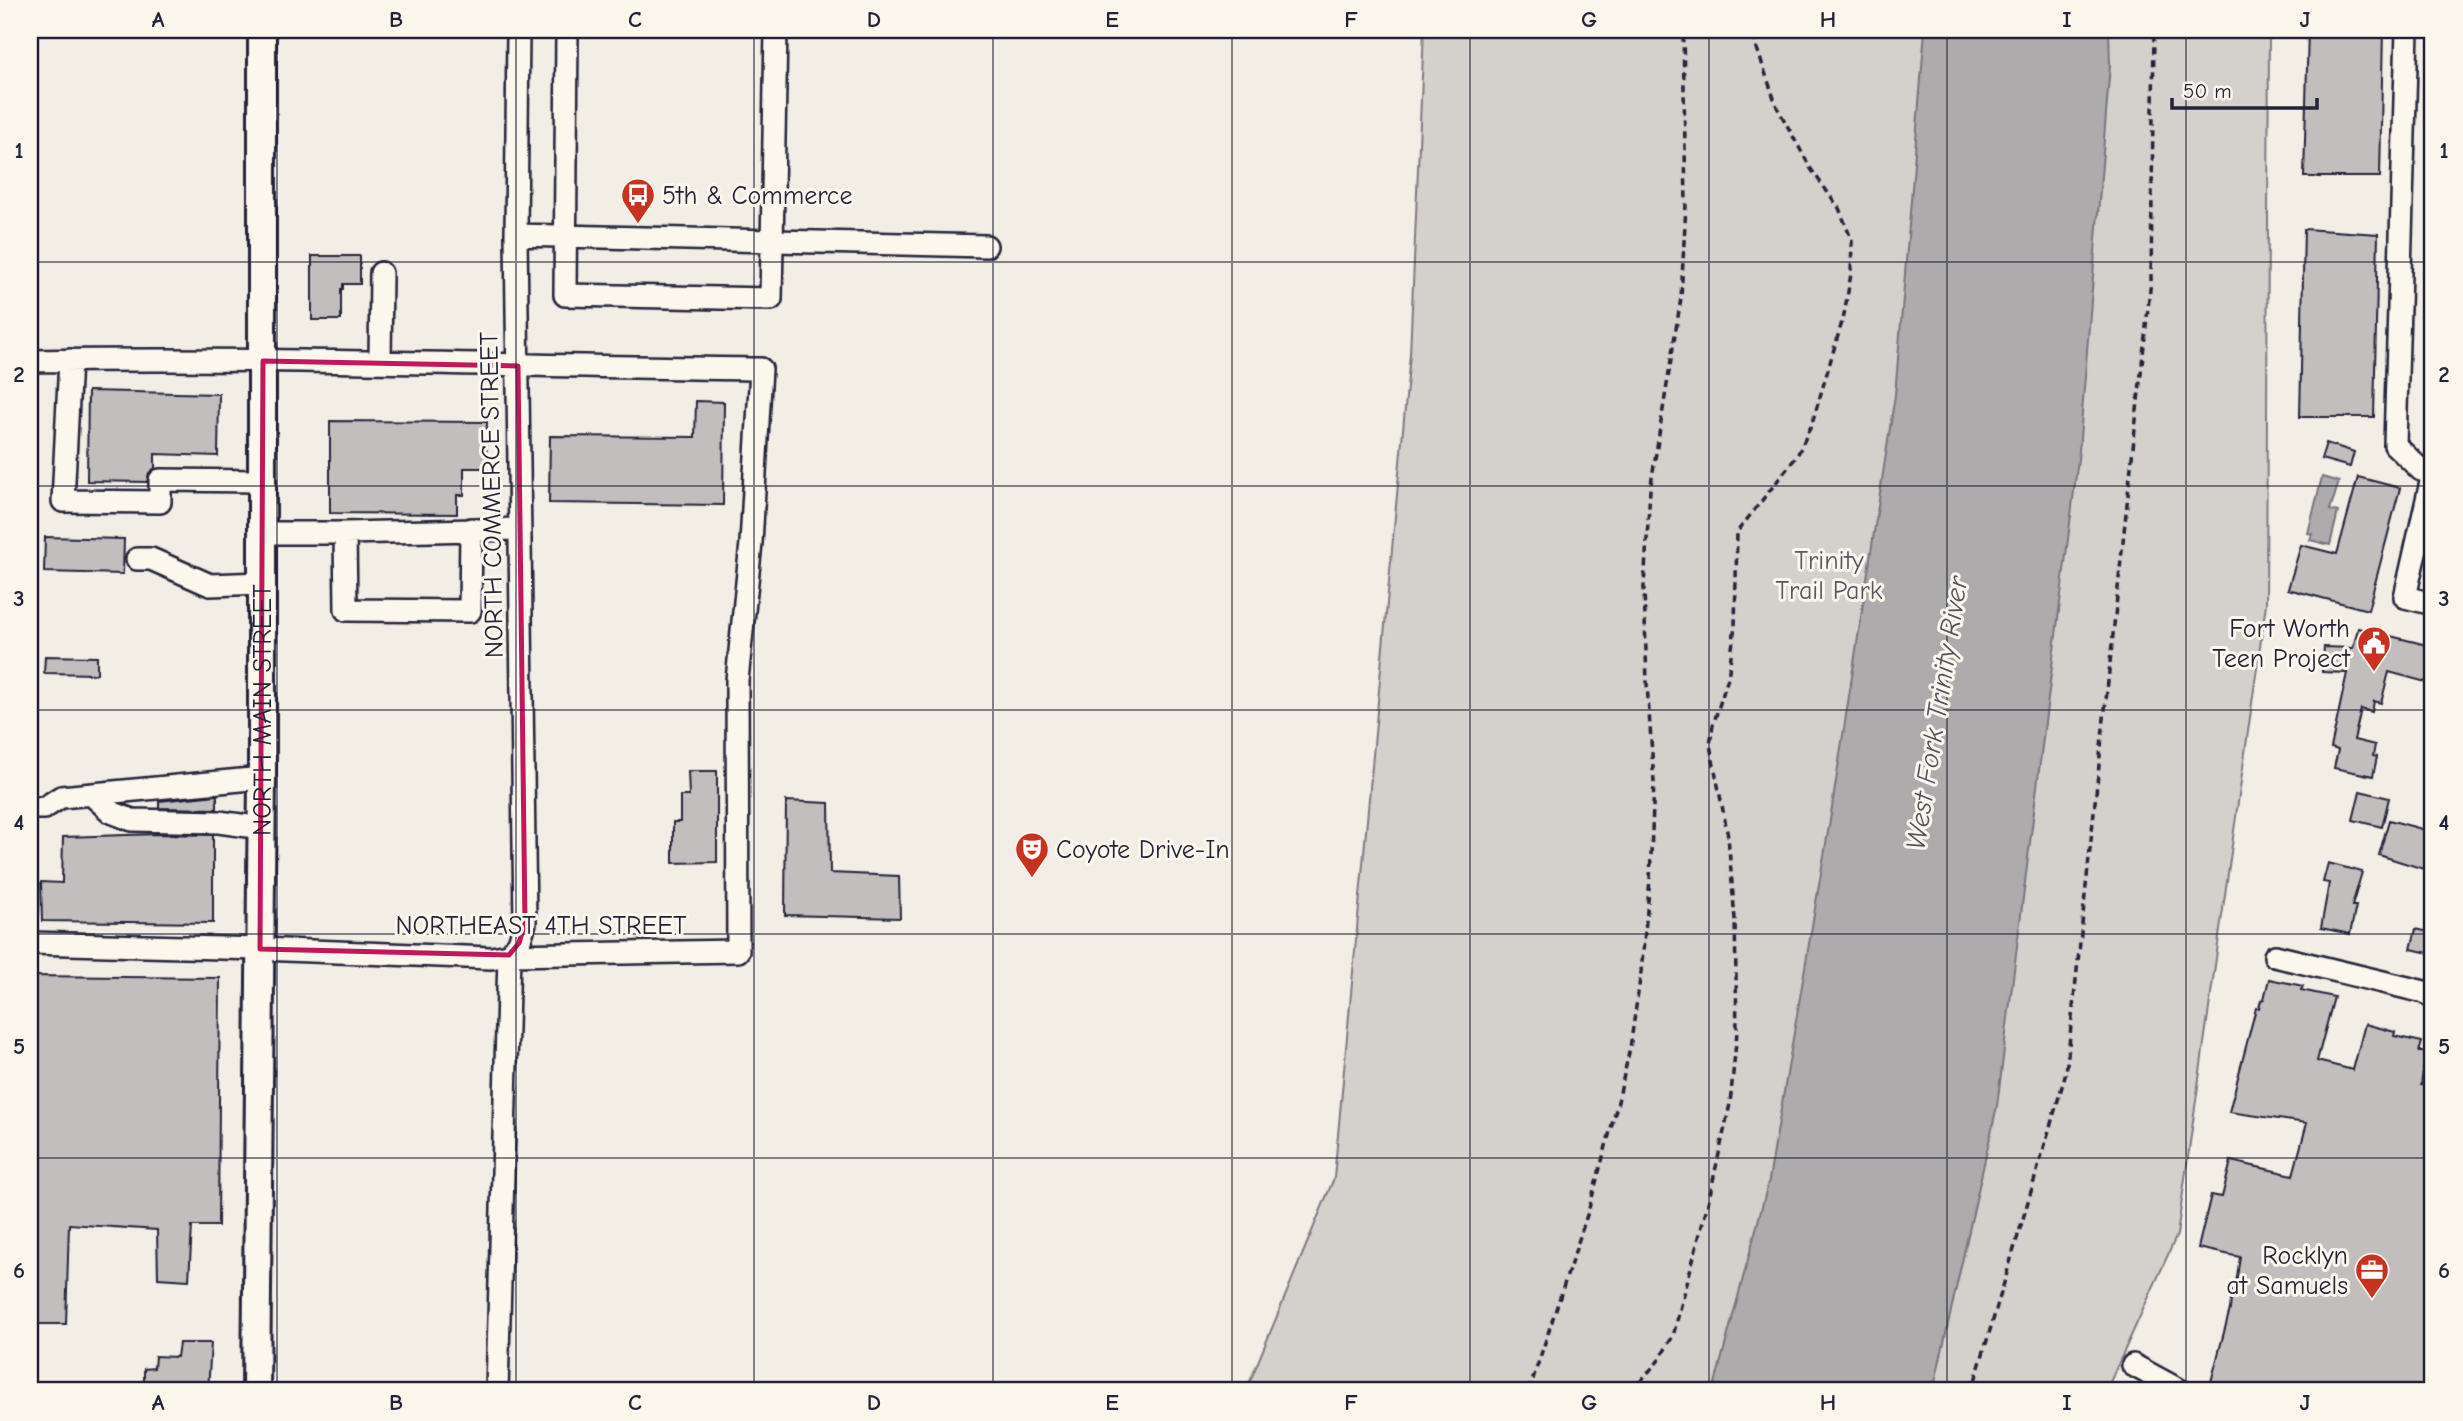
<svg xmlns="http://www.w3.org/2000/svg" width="2463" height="1421" font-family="'Comic Neue',sans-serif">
<rect width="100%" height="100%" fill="#f2eee5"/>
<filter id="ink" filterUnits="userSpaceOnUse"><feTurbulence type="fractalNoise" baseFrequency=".0143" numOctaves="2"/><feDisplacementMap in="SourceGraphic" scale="14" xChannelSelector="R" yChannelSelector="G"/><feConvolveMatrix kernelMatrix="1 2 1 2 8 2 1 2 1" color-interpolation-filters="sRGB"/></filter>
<g filter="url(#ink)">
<path fill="#d4d1cc" stroke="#7b7a84" stroke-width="2" d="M1424,30H2269L2266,604L2177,1235L2106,1391H1246L1334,1178L1410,354Z"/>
<path fill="#aeabad" stroke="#76747f" stroke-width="2" d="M1925,30H2109L2110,65L2079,451L1997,1106L1933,1391H1713L1769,1180L1830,820L1895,395Z
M2322,477L2339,482L2330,510L2338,512L2330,545L2310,540L2312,534L2308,533Z"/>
<path fill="#c2bebe" stroke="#22223b" stroke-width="2" d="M2308,30H2383L2380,177H2304Z
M2304,229L2378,234L2374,417H2300Z
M312,256H360V284H343V289H341V320H312Z
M88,391L219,394L218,456L155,454V468L149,473L147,482L87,481Z
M696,401L724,402L723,505L549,503L550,436L695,437Z
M330,421L487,422L486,468H464V495H457V514L330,513Z
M2326,443L2354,452L2350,467L2321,459Z
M2358,477L2400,488L2368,610L2288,589L2301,545L2337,554Z
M45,537L124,539L123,574L44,572Z
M2358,628L2431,646L2430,651L2433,652V684L2389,672L2381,703L2374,701L2372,712L2361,709L2354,740L2375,745L2373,756L2377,757L2373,776L2334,768L2338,750L2331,748L2347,673L2322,672L2324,647L2353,648Z
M45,656L97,657V674L44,673Z
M688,771H717V862L673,863V822H680V796H689Z
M2360,791L2389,798L2382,827L2353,820Z
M217,795V809L159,808V801Z
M786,801L829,803L830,873L899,876L900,918L785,915Z
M2389,820L2433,832V872L2379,855Z
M159,834L213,835V923L42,921L41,882L62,883L63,837Z
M2328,863L2362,872L2352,906H2356L2350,934L2321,928L2329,883L2323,882Z
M2416,929L2433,933V954L2411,949Z
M30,976L220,978L218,1226H192L189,1280L158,1278L157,1230L69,1224L66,1324H35L34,1315H30L33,1022H30Z
M2269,979L2303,986L2301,990L2334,997L2317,1061L2353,1070L2365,1024L2395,1032L2394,1036L2422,1042L2419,1052H2426L2421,1085L2433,1088V1391H2221L2210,1386L2230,1309L2232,1291L2235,1289L2240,1257L2198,1248L2211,1195L2222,1197L2231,1161L2293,1175L2307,1123L2229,1112L2256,1008H2259L2261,1000L2264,999Z
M179,1343H211L208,1391H144V1369L154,1368L155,1356L177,1357Z"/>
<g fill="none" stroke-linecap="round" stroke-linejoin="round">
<g stroke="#22223b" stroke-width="26">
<path id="minor" d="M567,30L565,295L771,299L776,30
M2407,30L2395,445L2421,470L2433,473
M516,235L986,246
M70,360L63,501L160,502V480L261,481
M30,361C274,357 517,366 761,369L751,543L737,680L738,951L509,955L491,958L260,949L30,943
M380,362L381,273
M2433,473L2405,597L2433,604
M471,529L470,611L346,610L345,533L520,529
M262,533H345
M137,559H151L210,585L261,583
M92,795L111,812L132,820L219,822L262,828
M30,808H44L61,797L262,778
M509,955L519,943L525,923L516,235L518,30
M2275,956L2424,992L2433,998
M2133,1365L2181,1391
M497,1391L509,955"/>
</g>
<g stroke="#22223b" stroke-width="32">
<g id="major">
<path id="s1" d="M256,1391L262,778V30"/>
</g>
</g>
<path stroke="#22223b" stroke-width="3.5" stroke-dasharray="7 5" stroke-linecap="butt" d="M1529,1391L1588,1212L1617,1106L1630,1048L1641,972L1650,880L1654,782L1647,684L1644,587L1650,490L1681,298L1686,205L1683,30
M1632,1391L1659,1360L1673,1336L1709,1199L1730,1104L1737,1032L1735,919L1728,836L1710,745L1713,725L1728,678L1735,626L1737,532L1797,456L1812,424L1844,315L1851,274L1852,241L1839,208L1811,169L1777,107L1755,43L1754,30
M1972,1391L2066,1073L2151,280L2154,30"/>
<use href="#minor" stroke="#fbf7ec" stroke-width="21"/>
<use href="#major" stroke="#fbf7ec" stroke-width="26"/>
</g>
</g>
<path fill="none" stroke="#c2185b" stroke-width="5" stroke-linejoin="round" d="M263,361L518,366L525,923L519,943L509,955L260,949Z"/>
<path fill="none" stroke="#22223b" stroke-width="2" stroke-opacity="0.55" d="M277,30V1391M516,30V1391M754,30V1391M993,30V1391M1232,30V1391M1470,30V1391M1709,30V1391M1947,30V1391M2186,30V1391M30,262H2433M30,486H2433M30,710H2433M30,934H2433M30,1158H2433"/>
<defs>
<g id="bus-pin" transform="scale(1.75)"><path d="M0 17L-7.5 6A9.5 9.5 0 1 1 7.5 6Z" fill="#c8321e" stroke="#fbf7ec"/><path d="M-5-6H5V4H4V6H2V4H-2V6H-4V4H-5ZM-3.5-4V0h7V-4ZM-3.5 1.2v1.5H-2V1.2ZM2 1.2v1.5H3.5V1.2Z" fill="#fff"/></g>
<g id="civic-pin" transform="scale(1.75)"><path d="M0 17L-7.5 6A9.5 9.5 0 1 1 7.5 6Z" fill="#c8321e" stroke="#fbf7ec"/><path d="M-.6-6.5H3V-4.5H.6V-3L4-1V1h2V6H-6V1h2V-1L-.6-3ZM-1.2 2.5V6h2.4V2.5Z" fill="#fff"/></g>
<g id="theatre-pin" transform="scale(1.75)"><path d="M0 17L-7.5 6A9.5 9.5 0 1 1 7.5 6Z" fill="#c8321e" stroke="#fbf7ec"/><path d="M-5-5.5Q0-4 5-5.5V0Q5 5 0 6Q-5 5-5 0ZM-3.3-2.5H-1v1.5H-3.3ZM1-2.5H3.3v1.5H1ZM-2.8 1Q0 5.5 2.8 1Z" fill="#fff"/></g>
<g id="office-pin" transform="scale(1.75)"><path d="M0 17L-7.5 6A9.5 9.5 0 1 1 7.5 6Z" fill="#c8321e" stroke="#fbf7ec"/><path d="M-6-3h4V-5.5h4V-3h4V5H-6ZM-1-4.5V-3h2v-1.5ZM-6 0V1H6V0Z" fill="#fff"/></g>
</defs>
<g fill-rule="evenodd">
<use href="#bus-pin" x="638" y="195"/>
<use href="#civic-pin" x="2374" y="643"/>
<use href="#theatre-pin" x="1032" y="849"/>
<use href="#office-pin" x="2372" y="1270"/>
</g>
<g text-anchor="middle" stroke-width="6" stroke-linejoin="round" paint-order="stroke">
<g font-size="26" fill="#22223b" stroke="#fbf7ec" text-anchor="start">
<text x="662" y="204">5th &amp; Commerce</text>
<text x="2350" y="637" text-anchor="end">Fort Worth<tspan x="2350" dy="30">Teen Project</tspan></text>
<text x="1056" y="858">Coyote Drive-In</text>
<text x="2348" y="1264" text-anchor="end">Rocklyn<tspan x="2348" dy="30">at Samuels</tspan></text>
</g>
<g font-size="26" fill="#22223b" stroke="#fbf7ec">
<text transform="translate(491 495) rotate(-91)" y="9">NORTH COMMERCE STREET</text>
<text dy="9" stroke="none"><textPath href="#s1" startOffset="681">NORTH MAIN STREET</textPath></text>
<text x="541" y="934">NORTHEAST 4TH STREET</text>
</g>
<g font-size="26" fill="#575766" stroke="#fbf7ec">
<text x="1829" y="569">Trinity<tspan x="1829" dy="30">Trail Park</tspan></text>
</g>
<g font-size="28" font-style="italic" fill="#535263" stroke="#fbf7ec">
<text transform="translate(1936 713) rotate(-81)" y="10">West Fork Trinity River</text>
</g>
</g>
<rect width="2463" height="1421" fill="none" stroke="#fbf7ec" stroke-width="77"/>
<path d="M2172 98v10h145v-10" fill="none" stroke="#22223b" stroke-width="3.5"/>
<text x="2183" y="98" font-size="21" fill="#22223b" stroke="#fbf7ec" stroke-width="5" paint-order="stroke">50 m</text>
<rect x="38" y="38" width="2386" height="1344" fill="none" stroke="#22223b" stroke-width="2.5"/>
<g font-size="23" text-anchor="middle" font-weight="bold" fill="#22223b">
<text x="158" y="27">A</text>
<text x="396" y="27">B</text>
<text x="635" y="27">C</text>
<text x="874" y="27">D</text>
<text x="1112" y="27">E</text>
<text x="1351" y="27">F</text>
<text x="1589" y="27">G</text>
<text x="1828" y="27">H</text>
<text x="2067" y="27">I</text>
<text x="2305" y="27">J</text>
<text x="19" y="158">1</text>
<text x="2444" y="158">1</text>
<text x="19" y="382">2</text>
<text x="2444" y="382">2</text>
<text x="19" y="606">3</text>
<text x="2444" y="606">3</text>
<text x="19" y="830">4</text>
<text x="2444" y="830">4</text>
<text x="19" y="1054">5</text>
<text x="2444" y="1054">5</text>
<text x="19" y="1278">6</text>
<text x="2444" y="1278">6</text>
<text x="158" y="1410">A</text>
<text x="396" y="1410">B</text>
<text x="635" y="1410">C</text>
<text x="874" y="1410">D</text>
<text x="1112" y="1410">E</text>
<text x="1351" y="1410">F</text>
<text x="1589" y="1410">G</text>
<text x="1828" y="1410">H</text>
<text x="2067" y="1410">I</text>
<text x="2305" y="1410">J</text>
</g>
</svg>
